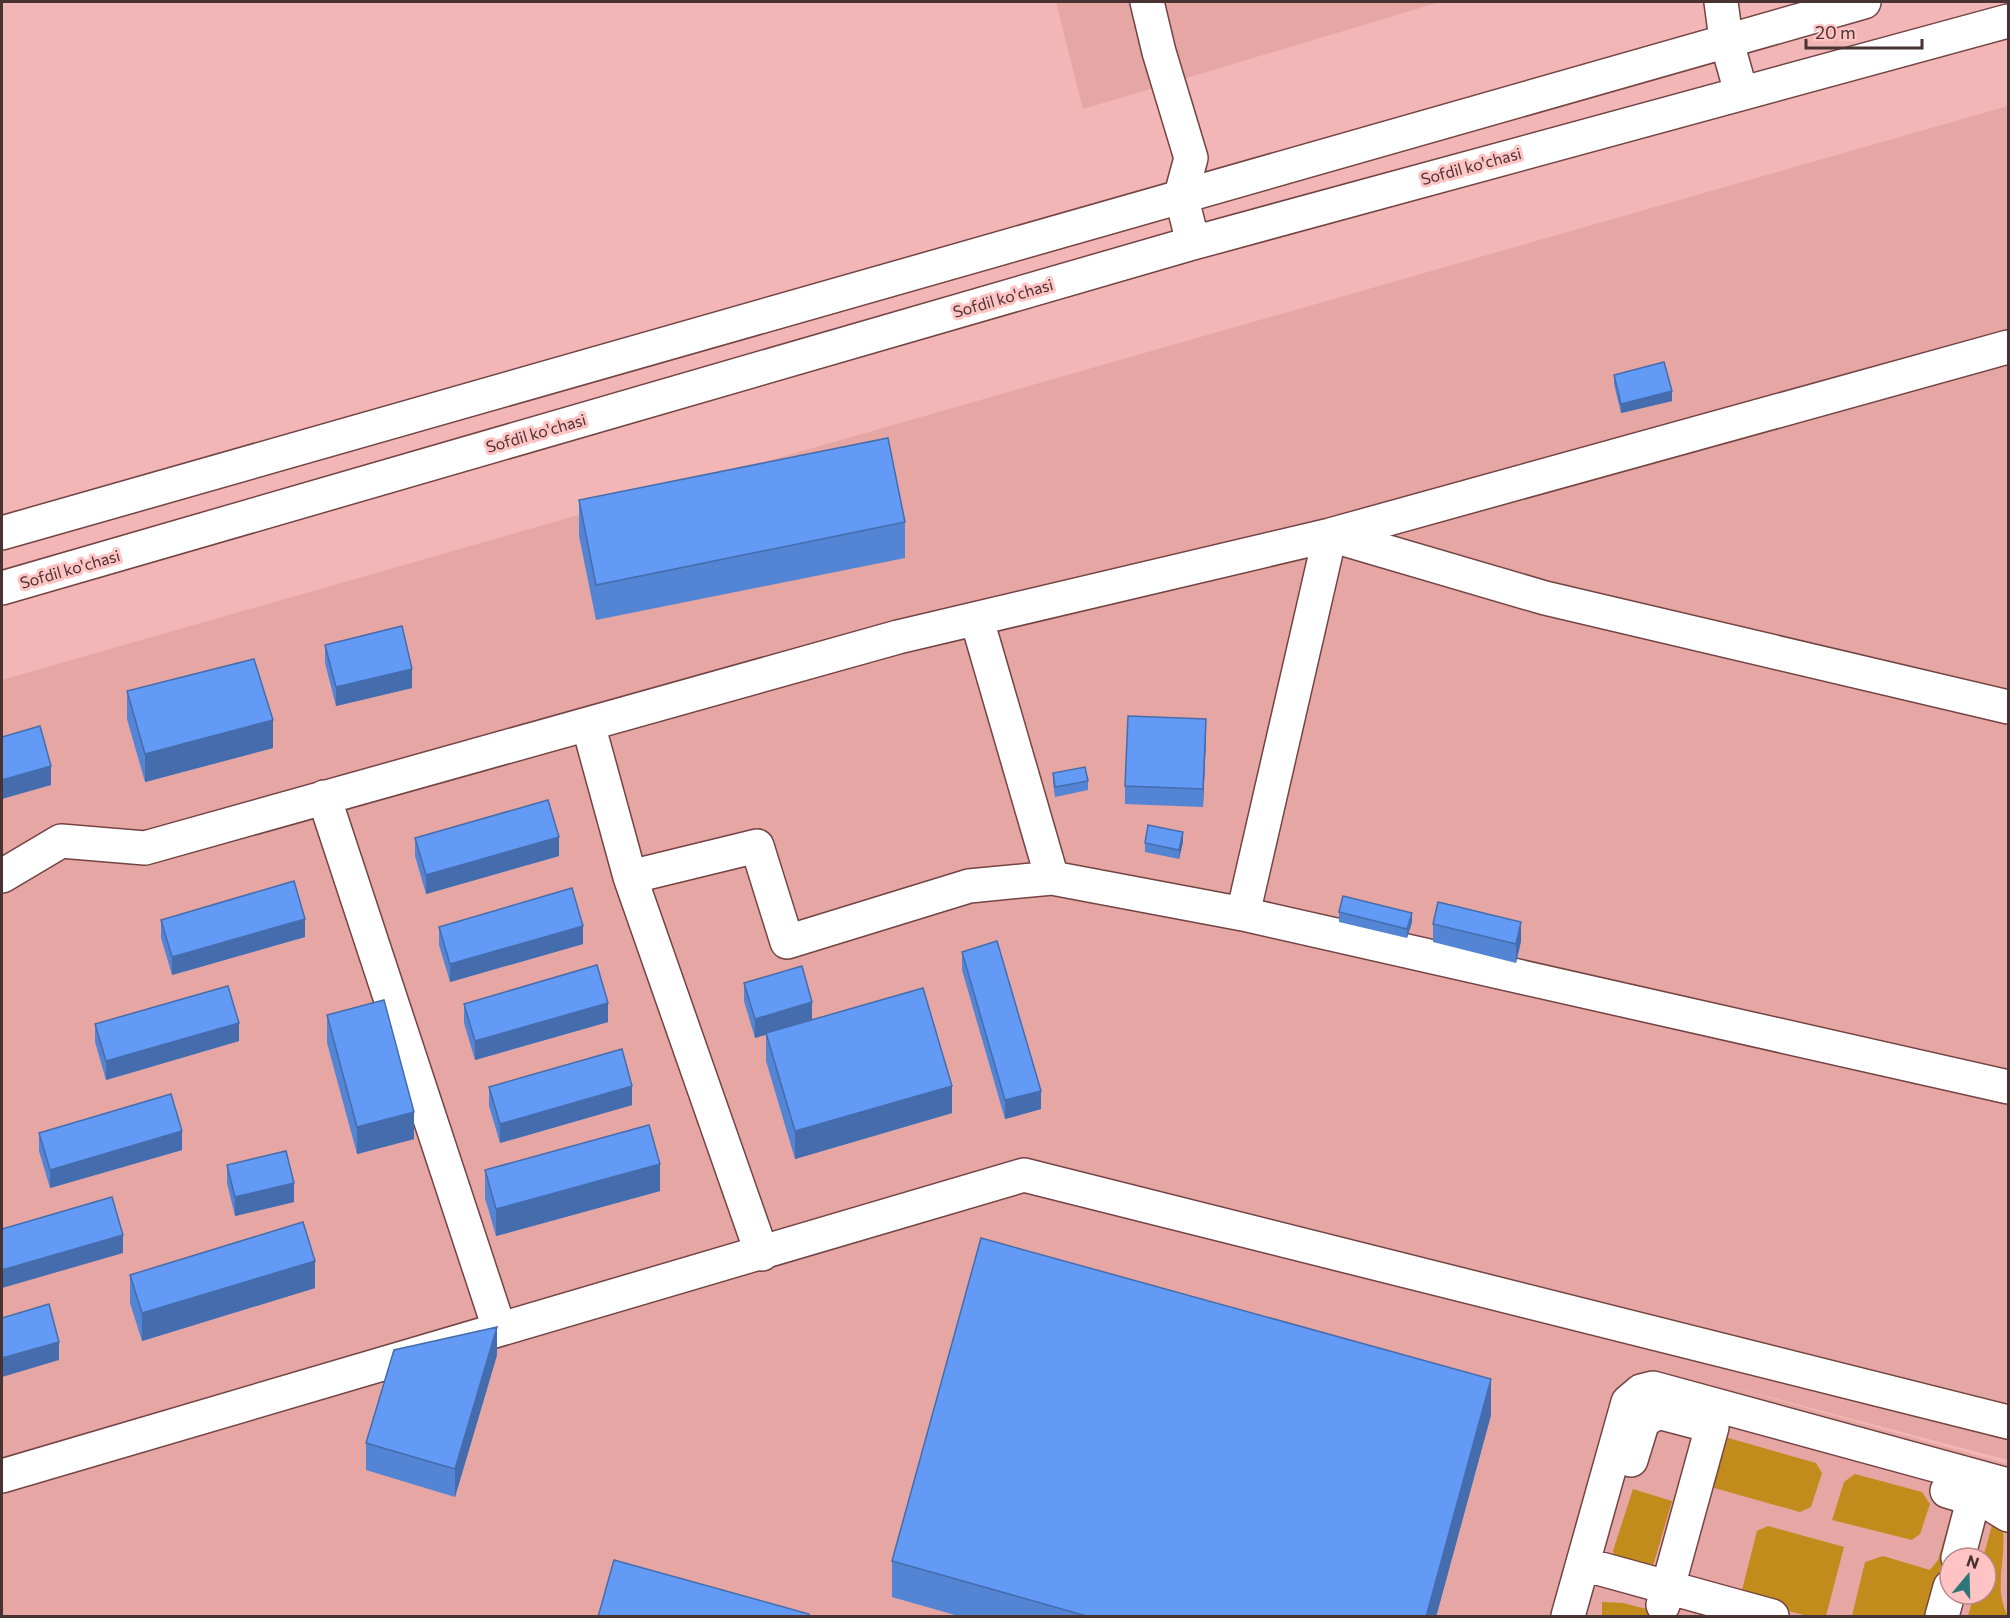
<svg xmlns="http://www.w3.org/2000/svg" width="2010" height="1618" font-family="Commissioner,sans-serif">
<rect width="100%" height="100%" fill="#f1b6b5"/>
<path fill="#e5a6a4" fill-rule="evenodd" d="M1056,2H1440L1083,109Z
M2008,106V1460L1694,1377L2008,1464V1616H2V680ZM1950,1558H1986V1594H1950Z"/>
<path fill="#c18c1b" d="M1725,1437L1816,1463L1822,1473L1811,1507L1800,1512L1711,1487Z
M1855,1474L1922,1492L1930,1504L1920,1534L1912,1540L1832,1520L1844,1482Z
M1633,1489L1672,1501L1651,1573L1618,1564L1613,1551Z
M1954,1505L1961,1508L1929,1616H1852L1865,1562L1883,1556L1930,1570L1938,1560Z
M1994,1518L2001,1521C2010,1553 1991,1586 2008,1616H1968L1974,1594H1986V1558H1983Z
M1768,1526L1844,1547L1826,1616H1808L1750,1601L1742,1590L1757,1531Z
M1602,1602L1623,1603L1674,1616H1607L1602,1615Z"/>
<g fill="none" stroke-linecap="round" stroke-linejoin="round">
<g stroke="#744343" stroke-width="36">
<path id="minor" d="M1147,2L1159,52L1191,158L1181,195L1193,243
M1721,2L1726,39L1741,92
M2,533L1864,2
M2,588L1193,243L2008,21
M977,620L1052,878
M588,724L630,877L762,1254
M324,797L499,1328
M2,876L61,841L145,848L898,637L1330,535L2008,347
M630,877L757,846L787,942L969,886L1052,878L1243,914L2008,1087
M1243,914L1330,535L1545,598L2008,707
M1631,1460L1643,1421L1658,1412L1700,1423
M2,1476L1024,1175L2008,1422
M1947,1491L1990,1504L2008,1515
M1958,1558L1979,1478
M1583,1564L1772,1616
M1663,1605L1712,1427
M1568,1616L1628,1402L1641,1391L1653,1388L2008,1485
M1942,1616L1950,1587"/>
</g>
<use href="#minor" stroke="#fff" stroke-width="33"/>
</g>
<path fill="#5484d4" d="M1614,375L1672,401L1621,413L1614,384Z
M579,500L905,522V558L596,620L579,536Z
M325,645L412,688L336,706L325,663Z
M127,691L273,748L145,782L127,719Z
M1206,738L1203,807L1125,804V786Z
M1053,773L1088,781V790L1055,797L1053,783Z
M415,838L559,856L426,894L415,856Z
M1183,842L1179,859L1145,852V843Z
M1339,912L1412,922L1407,938L1339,922Z
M161,920L305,937L172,975L161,938Z
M1433,924L1521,941L1516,963L1433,942Z
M439,927L583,944L450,982L439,945Z
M962,952L1041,1109L1005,1119L962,970Z
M744,983L812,1020L952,1113L795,1159L766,1061V1034L755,1038L744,1001Z
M464,1004L608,1022L475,1060L464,1023Z
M327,1015L414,1139L357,1154L327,1043Z
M95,1024L239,1041L106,1080L95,1042Z
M489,1087L632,1105L500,1143L489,1106Z
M39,1133L182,1150L50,1188L39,1151Z
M227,1165L294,1202L235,1216L227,1183Z
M485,1170L660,1191L496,1236L485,1198Z
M130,1275L315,1288L142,1341L130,1303Z
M497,1355L455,1497L366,1470V1443Z
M1491,1415L1436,1617H962L892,1597V1561Z"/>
<path fill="#456cac" d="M1672,391V401L1621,413V404Z
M412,669V688L336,706V687Z
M1206,719V738L1203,807V789Z
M273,720V748L145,782V754Z
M51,766V785L2,799V780Z
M1183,832V842L1179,859V850Z
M559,837V856L426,894V875Z
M1412,913V922L1407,938V929Z
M305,919V937L172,975V957Z
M1521,922V941L1516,963V944Z
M583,926V944L450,982V964Z
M812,1002V1021L755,1038V1019Z
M608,1003V1022L475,1060V1041Z
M239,1023V1041L106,1080V1061Z
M632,1086V1105L500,1143V1124Z
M952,1086V1113L795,1159V1131Z
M1041,1091V1109L1005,1119V1100Z
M414,1112V1139L357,1154V1127Z
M182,1131V1150L50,1188V1170Z
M660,1164V1191L496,1236V1209Z
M294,1183V1202L235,1216V1197Z
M123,1235V1253L2,1288V1270Z
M315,1261V1288L142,1341V1313Z
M497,1327V1355L455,1497V1469Z
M59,1342V1360L2,1377V1358Z
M1491,1379V1415L1436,1617H1426Z"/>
<path fill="#629af6" stroke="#456cac" stroke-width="1.5" d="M1664,362L1672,391L1621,404L1614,375Z
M888,438L905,522L596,585L579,500Z
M402,626L412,669L336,687L325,645Z
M254,659L273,720L145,754L127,691Z
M1128,716L1206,719L1203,789L1125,786Z
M40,726L51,766L2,780V737Z
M1085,767L1088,781L1055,787L1053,773Z
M548,800L559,837L426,875L415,838Z
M1148,825L1183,832L1179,850L1145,843Z
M294,881L305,919L172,957L161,920Z
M572,888L583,926L450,964L439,927Z
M1343,896L1412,913L1407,929L1339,912Z
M1438,902L1521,922L1516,944L1433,924Z
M997,941L1041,1091L1005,1100L962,952Z
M597,965L608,1003L475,1041L464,1004Z
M802,966L812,1002L755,1019L744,983Z
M228,986L239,1023L106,1061L95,1024Z
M923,988L952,1086L795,1131L766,1033Z
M384,1000L414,1112L357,1127L327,1015Z
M622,1049L632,1086L500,1124L489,1087Z
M171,1094L182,1131L50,1170L39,1133Z
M649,1125L660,1164L496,1209L485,1170Z
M286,1151L294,1183L235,1197L227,1165Z
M112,1197L123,1235L2,1270V1229Z
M303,1222L315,1261L142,1313L130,1275Z
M981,1238L1491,1379L1426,1617H1090L892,1561Z
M49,1304L59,1342L2,1358V1318Z
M497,1327L455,1469L366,1443L394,1350Z
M614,1560L809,1614V1617H598Z"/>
<g text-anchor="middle" stroke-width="6" stroke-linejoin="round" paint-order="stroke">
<g font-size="16" fill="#493232" stroke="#fec3c2">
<text transform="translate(1471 166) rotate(-15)" y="6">Sofdil ko'chasi</text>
<text transform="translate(1003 298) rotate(-16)" y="6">Sofdil ko'chasi</text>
<text transform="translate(536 433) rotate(-16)" y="6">Sofdil ko'chasi</text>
<text transform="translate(70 569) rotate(-16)" y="6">Sofdil ko'chasi</text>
</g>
</g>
<rect width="2010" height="1618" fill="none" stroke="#493232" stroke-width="6"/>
<g transform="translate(1968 1576) rotate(19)"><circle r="28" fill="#fec3c2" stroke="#b68988" stroke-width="1.5"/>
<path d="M0-4.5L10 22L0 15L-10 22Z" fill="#2d777a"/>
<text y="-9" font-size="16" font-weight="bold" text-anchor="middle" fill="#493232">N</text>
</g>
<path d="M1806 39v9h116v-9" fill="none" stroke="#493232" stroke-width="3"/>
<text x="1815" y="39" font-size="18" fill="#493232" stroke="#fec3c2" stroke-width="4.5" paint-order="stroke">20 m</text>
</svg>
